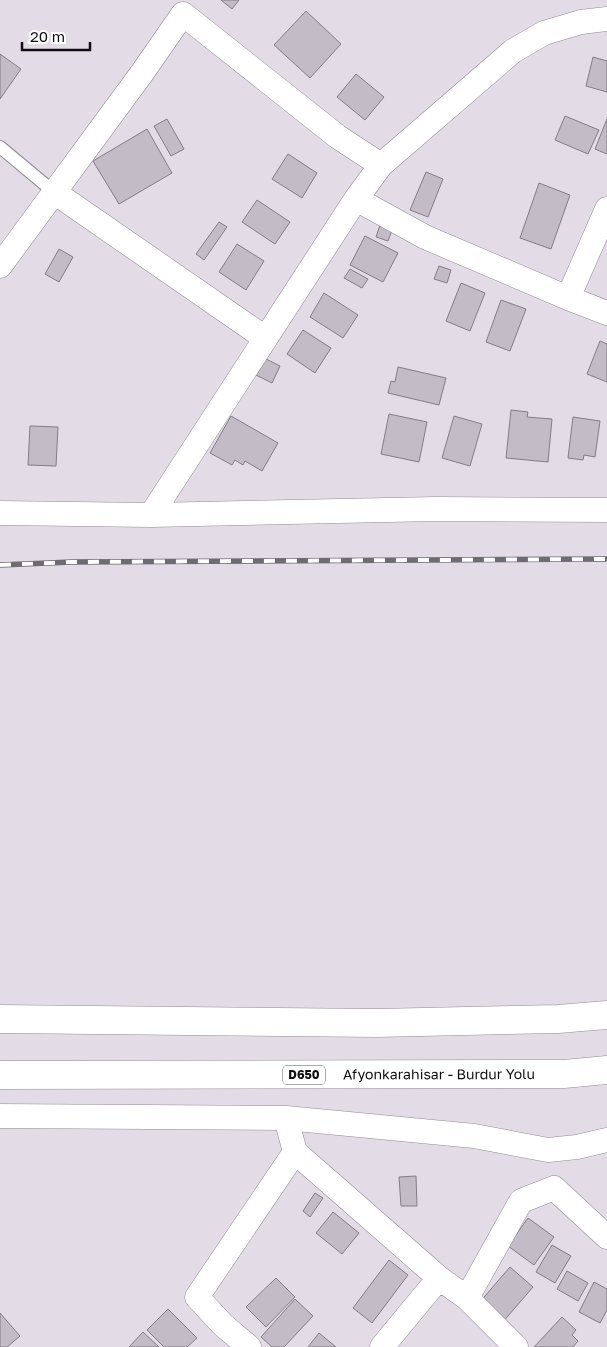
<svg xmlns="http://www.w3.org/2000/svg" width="607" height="1347" font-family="'Golos Text',sans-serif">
<rect width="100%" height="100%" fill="#e3dce7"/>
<path fill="#c3bbc6" stroke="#847d87" d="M221,0H239L232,9Z
M306,11L341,44L310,78L274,45Z
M0,54L21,69L0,99Z
M593,57L607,61V92L586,86Z
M356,74L384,97L365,120L337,97Z
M565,116L599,130L588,154L555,140Z
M167,119L184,149L171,156L154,126Z
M607,119V154L595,149Z
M147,129L172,173L119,204L93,161Z
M288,154L317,173L302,198L272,179Z
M426,172L443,179L428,217L410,210Z
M539,183L570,195L551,249L520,238Z
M257,200L290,222L275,244L242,222Z
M219,222L227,227L204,260L196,254Z
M380,225L392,230L388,241L376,237Z
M365,236L398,253L383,282L350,265Z
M237,244L264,261L246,290L219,272Z
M59,249L73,257L59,282L45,274Z
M439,266L451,270L447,283L434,279Z
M350,269L368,279L362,288L344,278Z
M461,283L485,293L470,331L446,321Z
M324,293L358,315L343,338L310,317Z
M501,300L526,309L510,351L486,342Z
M303,330L331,348L315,373L287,354Z
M600,341L607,344V382L587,374Z
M262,357L280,366L272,383L254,374Z
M398,367L446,378L439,405L388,393L391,381L395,382Z
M511,410L528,412L527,417L552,419L548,462L506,458Z
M389,414L427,422L419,462L381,454Z
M231,416L278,443L262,471L245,461L243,465L235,460L232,465L210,453Z
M454,416L482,424L470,466L442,458Z
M573,417L600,421L595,457L584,455L583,460L568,458Z
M30,426L58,427L56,466L28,465Z
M416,1176L417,1206H401L399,1177Z
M315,1193L323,1198L310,1217L303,1211Z
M333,1212L359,1233L342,1254L316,1233Z
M528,1218L554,1237L534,1265L508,1246Z
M552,1245L571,1256L555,1283L536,1272Z
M389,1260L408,1275L372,1323L353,1308Z
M510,1267L533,1287L502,1323L479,1303Z
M567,1271L588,1283L578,1301L557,1289Z
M276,1278L295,1297L266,1327L246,1307Z
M594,1282L607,1289V1310L600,1323L579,1312Z
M295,1299L313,1316L284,1347H272L261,1337Z
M168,1309L197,1338L187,1347H164L147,1330Z
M0,1313L20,1336L7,1347H0Z
M562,1317L576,1330L572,1335L578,1341L573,1347H534Z
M143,1332L159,1347H129Z
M319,1333L336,1347H308Z"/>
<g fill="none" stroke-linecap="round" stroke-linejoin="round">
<g stroke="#928b96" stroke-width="14">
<path id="lane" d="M0,147L54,192"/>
</g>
<g stroke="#928b96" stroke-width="25">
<path id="street" d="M54,192L265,338
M356,199L425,237L568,298L607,313
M0,266L142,73L183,14L338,137L381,165
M568,298L607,209
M0,513L151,515L436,509L607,510
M151,515L356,199L381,165L513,51L544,33L581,22L607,19
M0,1116L286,1118L474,1136L548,1150L577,1147L607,1140
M286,1118L295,1152L439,1278L467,1298L516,1347
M467,1298L521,1201L554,1188L607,1237
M249,1347L223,1325L197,1297L295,1152
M382,1347L439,1278"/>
</g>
<g stroke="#928b96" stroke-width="29">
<g id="highway">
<path d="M0,1019L377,1023L558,1019L607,1015"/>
<path id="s1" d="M0,1075L564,1074L607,1070"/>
</g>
</g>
<use href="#lane" stroke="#fff" stroke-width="12"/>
<use href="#street" stroke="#fff" stroke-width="24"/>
<use href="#highway" stroke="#fff" stroke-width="28"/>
<g stroke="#6f6b72" stroke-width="5.5">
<path id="rail" d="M0,565L72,562L607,559"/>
</g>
<use href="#rail" stroke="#fff" stroke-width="4" stroke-dasharray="11" stroke-linecap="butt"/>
</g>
<g text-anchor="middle" stroke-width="4.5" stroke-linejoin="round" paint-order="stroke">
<rect fill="#fff" stroke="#575658" stroke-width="1" x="283" y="1065.5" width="42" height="19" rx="4"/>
<g font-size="12" font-weight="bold" fill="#0f0d10">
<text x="304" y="1079">D650</text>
</g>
<g font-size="14" fill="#0f0d10" stroke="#fff">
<text dy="5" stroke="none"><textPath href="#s1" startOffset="439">Afyonkarahisar - Burdur Yolu</textPath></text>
</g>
</g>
<path d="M22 42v8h68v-8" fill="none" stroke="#0f0d10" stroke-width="2.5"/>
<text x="30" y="42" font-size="15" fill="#0f0d10" stroke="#ffffff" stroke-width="4" paint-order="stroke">20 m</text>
</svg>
